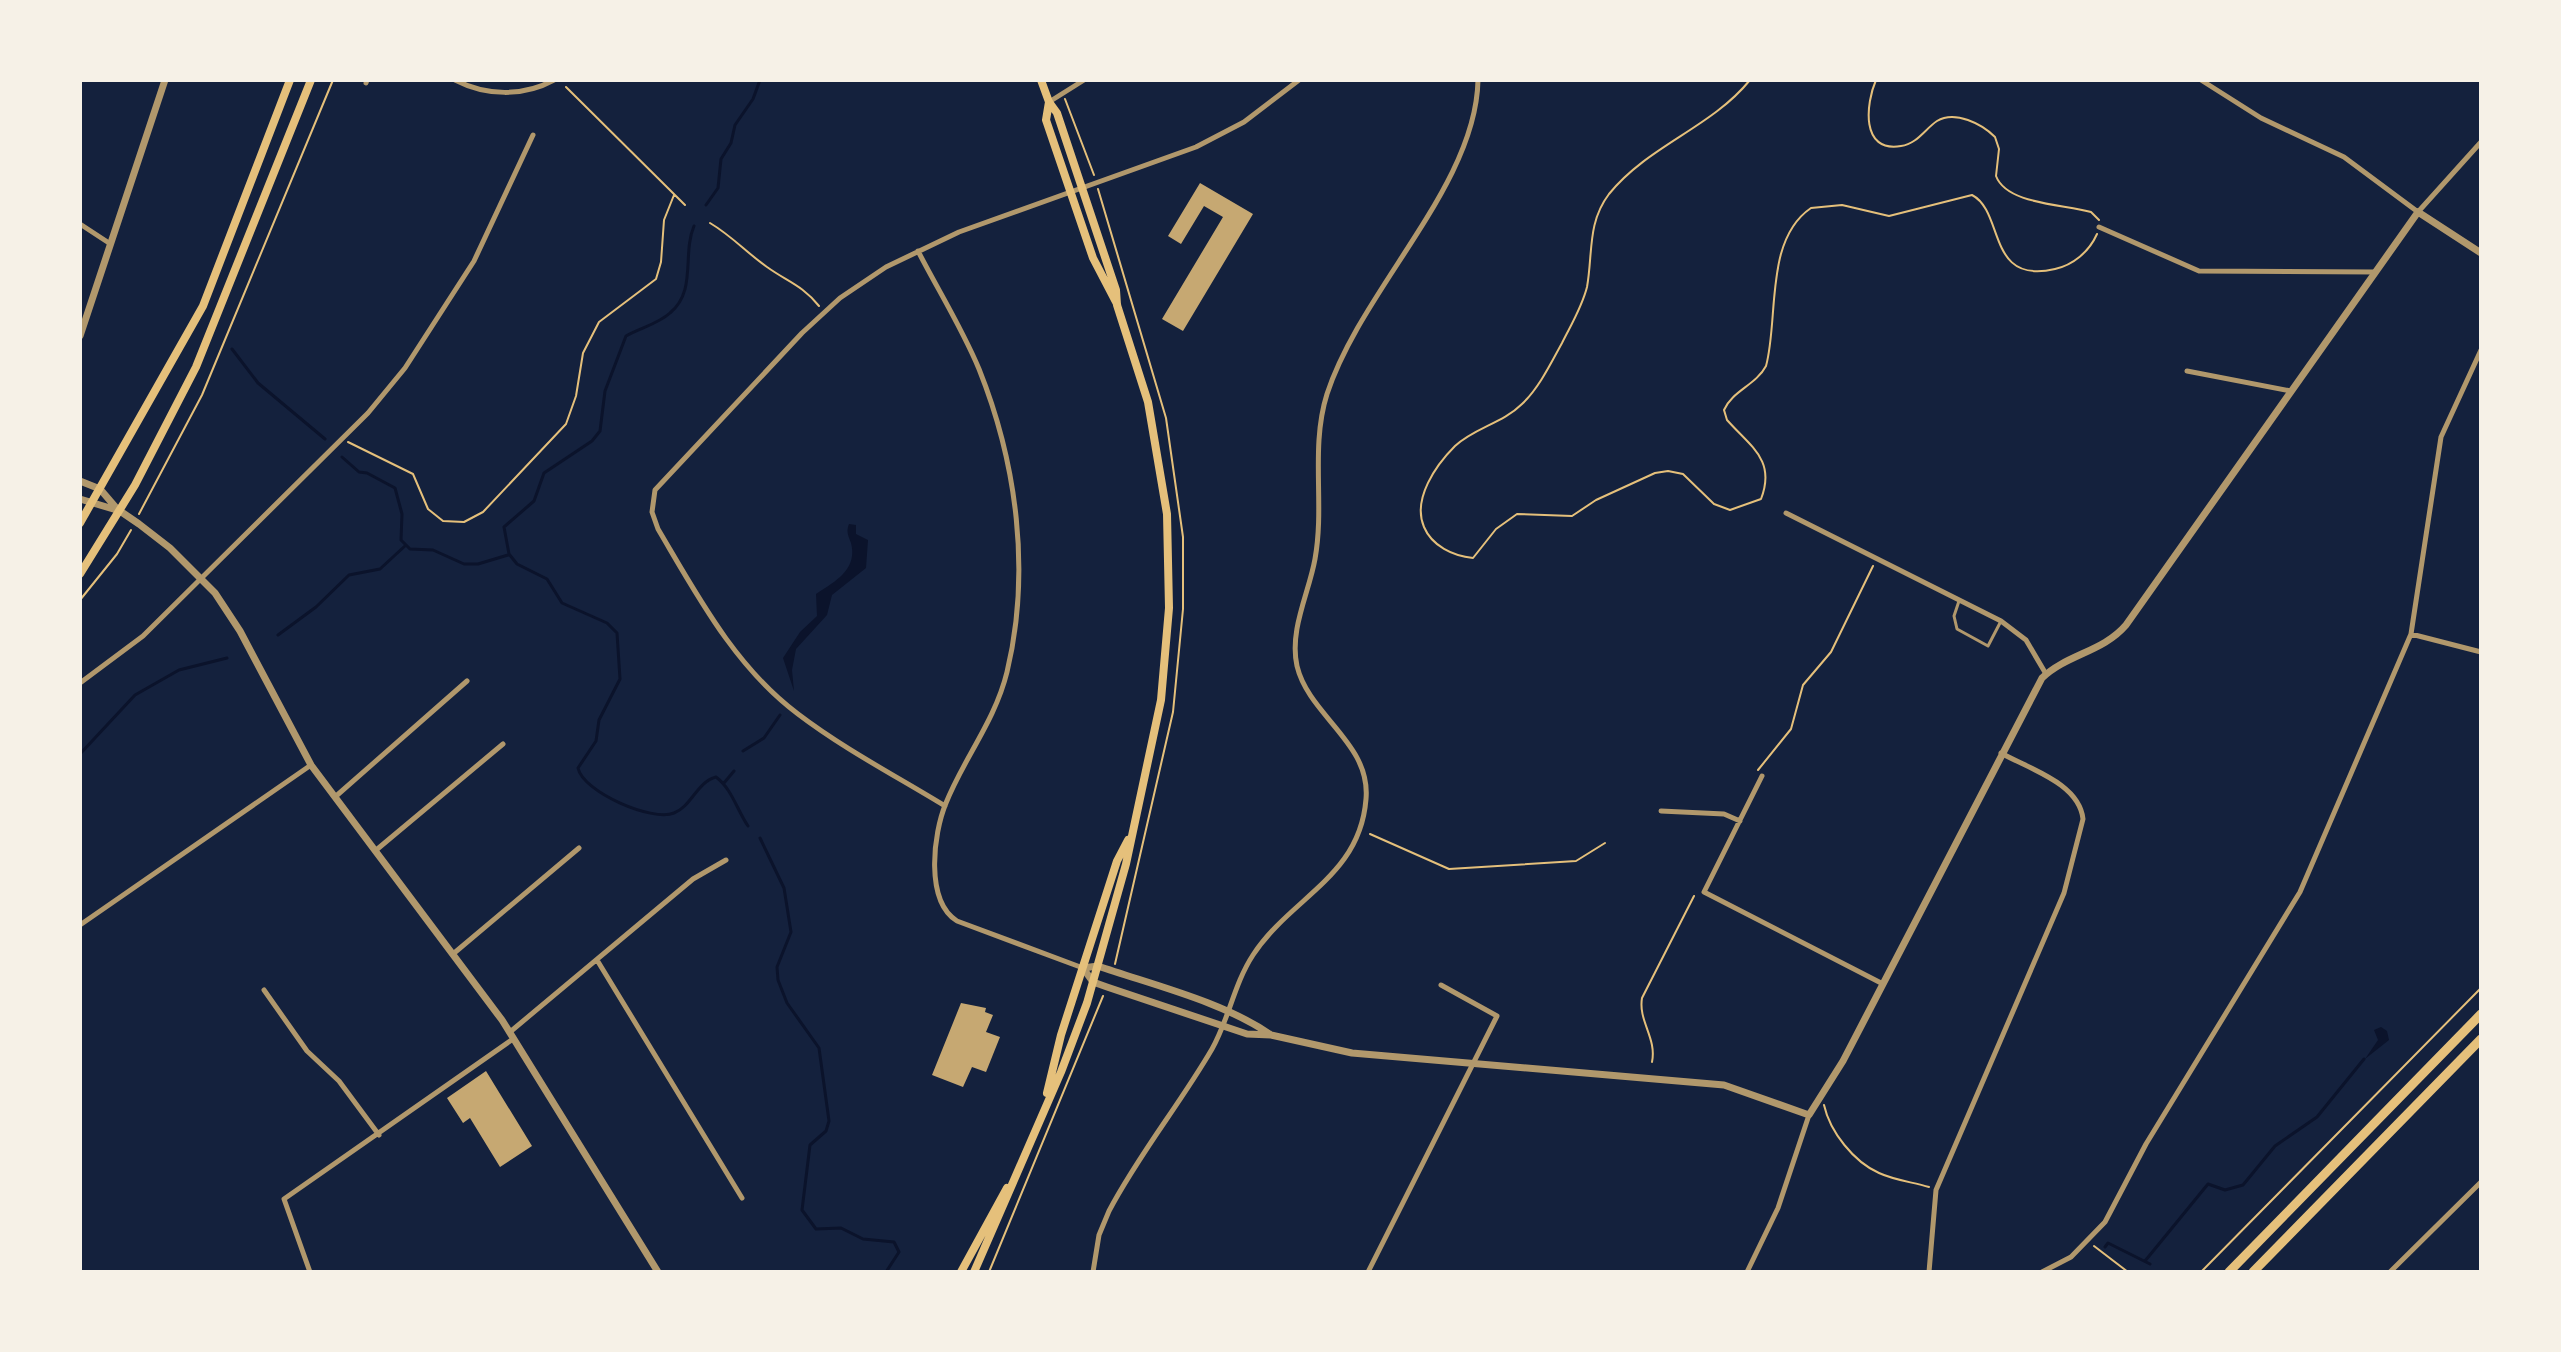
<svg xmlns="http://www.w3.org/2000/svg" width="2561" height="1352" font-family="'Exo 2',sans-serif">
<rect width="100%" height="100%" fill="#14213d"/>
<path fill="#0b132b" d="M849,524L856,525V534L868,540L866,568L832,595L827,615L796,649L792,670L794,691L783,658L800,632L817,616L816,594C834,582 858,570 851,543C848,535 846,532 849,524Z
M2381,1027L2387,1031L2389,1040L2365,1059L2378,1040L2374,1030Z"/>
<g fill="none" stroke-linecap="round" stroke-linejoin="round">
<path stroke="#0b132b" stroke-width="3" d="M706,205L718,188L721,159L731,143L735,125L753,99L760,80
M694,226C682,254 697,291 670,313C658,324 640,328 626,336L605,391L600,431L592,441L544,473L534,501L504,527L509,554L517,564L547,579L562,603L607,623L617,633L620,679L599,720L596,741L578,768C583,792 652,822 674,813C691,807 697,782 716,777C732,789 737,810 748,826
M232,349L258,383L325,439
M342,457L359,472L367,473L395,488L402,514L401,540L410,549L433,550L464,564H478L508,555
M278,635L316,607L349,575L380,569L406,545
M743,751L764,738L780,715
M80,754L135,695L179,670L227,658
M724,783L734,771
M760,838L784,888L791,932L777,967L778,980L787,1003L819,1048L829,1121L826,1131L810,1145L802,1210L816,1229L841,1228L863,1239L894,1242L899,1252L886,1272
M2105,1247L2108,1243L2150,1264
M2145,1261L2208,1184L2225,1190L2243,1185L2275,1146L2317,1117L2364,1059"/>
</g>
<path fill="#c6a872" d="M1200,183L1253,214L1183,331L1162,319L1223,217L1204,206L1181,244L1168,236Z
M961,1003L986,1008L985,1012L993,1015L986,1032L1000,1037L986,1072L972,1067L963,1087L932,1075Z
M486,1071L532,1146L500,1167L470,1118L463,1123L447,1098Z"/>
<g fill="none" stroke-linecap="round" stroke-linejoin="round">
<path stroke="#e5c07b" stroke-width="2" d="M1750,80C1711,128 1649,145 1609,194C1587,223 1593,254 1587,287C1582,307 1571,325 1562,343C1551,363 1539,388 1522,404C1503,423 1474,428 1455,446C1436,465 1412,499 1424,527C1432,546 1453,556 1473,558L1496,529L1517,514L1572,516L1596,500L1655,473L1668,471L1683,474L1714,504L1730,510L1761,499C1776,460 1751,447 1727,420L1724,410C1732,391 1756,385 1766,366C1779,319 1764,240 1811,208L1842,205L1889,216L1972,195C2005,212 1986,285 2055,269C2073,265 2089,252 2097,234
M1876,80C1866,103 1860,153 1901,146C1917,144 1925,129 1937,121C1955,110 1982,124 1995,137L1999,149L1996,176C2007,205 2065,204 2091,212L2099,220
M566,87L685,205
M1065,99L1094,175
M1098,189L1166,418L1183,537V609L1173,712L1115,964
M710,223C732,236 747,253 767,267C788,282 802,285 819,306
M348,442L413,474L428,509L443,521L464,522L483,512L566,424L576,396L583,353L599,322L656,279L661,262L664,220L674,195
M139,514L202,395L333,80
M80,600L117,554L131,530
M1758,770L1791,729L1803,685L1831,652L1873,566
M1370,834L1449,869L1576,861L1605,843
M1652,1062C1657,1038 1638,1021 1642,998L1694,896
M1824,1105C1830,1132 1854,1162 1879,1173C1894,1180 1912,1182 1929,1187
M2094,1246L2128,1272
M989,1272L1103,996
M2201,1272L2481,988"/>
<path stroke="#b1986c" stroke-width="3" d="M1959,601L1954,616L1957,629L1988,646L2001,621"/>
<path stroke="#b1986c" stroke-width="5" d="M455,80C486,96 523,97 554,80
M2201,80L2261,118L2344,157L2418,212L2481,142
M366,83L367,80
M1049,102L1084,80
M80,224L109,243
M2099,227L2199,271L2376,272
M918,251C938,290 962,328 979,369C1017,464 1031,572 1007,672C995,721 964,758 946,803C933,834 925,901 957,921L1083,968
M2187,371L2291,391
M1786,513L2001,621L2026,640L2046,674
M2411,634L2481,652
M80,683L143,636L368,413L405,368L474,261L533,135
M1762,776L1704,892L1883,984
M335,797L467,681
M945,806C896,776 844,749 798,714C735,667 697,595 658,529L652,512L655,490L802,333L840,298L886,267L959,232L1196,147L1244,122L1299,80
M1661,811L1724,814L1740,821
M375,851L503,744
M80,925L311,765
M453,954L579,848
M597,960L742,1198
M264,990L307,1051L339,1081L379,1135
M510,1032L693,879L726,860
M310,1272L284,1199L513,1039
M1093,1272L1099,1235L1109,1211C1139,1154 1180,1104 1212,1049C1229,1019 1234,984 1253,955C1291,897 1360,877 1366,799C1371,743 1309,716 1297,666C1289,630 1309,593 1315,559C1325,504 1310,448 1327,394C1362,288 1476,186 1478,80
M1368,1272L1497,1016L1441,985
M1747,1272L1778,1208L1809,1115
M1929,1272L1936,1190L2064,893L2083,819C2079,783 2029,769 2001,753
M2042,1272L2071,1257L2105,1222L2146,1144L2300,892L2411,634L2441,437L2481,350
M2390,1272L2481,1182"/>
<path stroke="#b1986c" stroke-width="7" d="M80,336L165,80
M80,481L100,489L118,510
M80,499L120,511L139,524L170,548L215,593L240,631L311,765L502,1020L658,1272
M1271,1035C1224,1002 1153,985 1098,966L1083,968L1093,982L1107,987L1247,1034L1271,1035L1352,1053L1724,1085L1809,1115L1843,1061L2042,678C2067,654 2103,652 2126,625L2418,212L2481,253"/>
<path stroke="#e5c07b" stroke-width="8" d="M1049,102L1046,120L1093,258L1117,304
M80,523L203,306L290,80
M80,574L135,485L196,367L311,80
M1047,1093L1061,1035L1117,861L1128,840
M961,1272L1007,1188
M974,1272L1061,1072L1087,1003L1126,864L1161,700L1169,608L1167,514L1148,402L1117,305L1116,290L1057,113L1049,102L1041,80"/>
<path stroke="#e5c07b" stroke-width="9" d="M2229,1272L2481,1014
M2253,1272L2481,1039"/>
</g>
<rect width="2561" height="1352" fill="none" stroke="#f6f1e7" stroke-width="164"/>
</svg>
